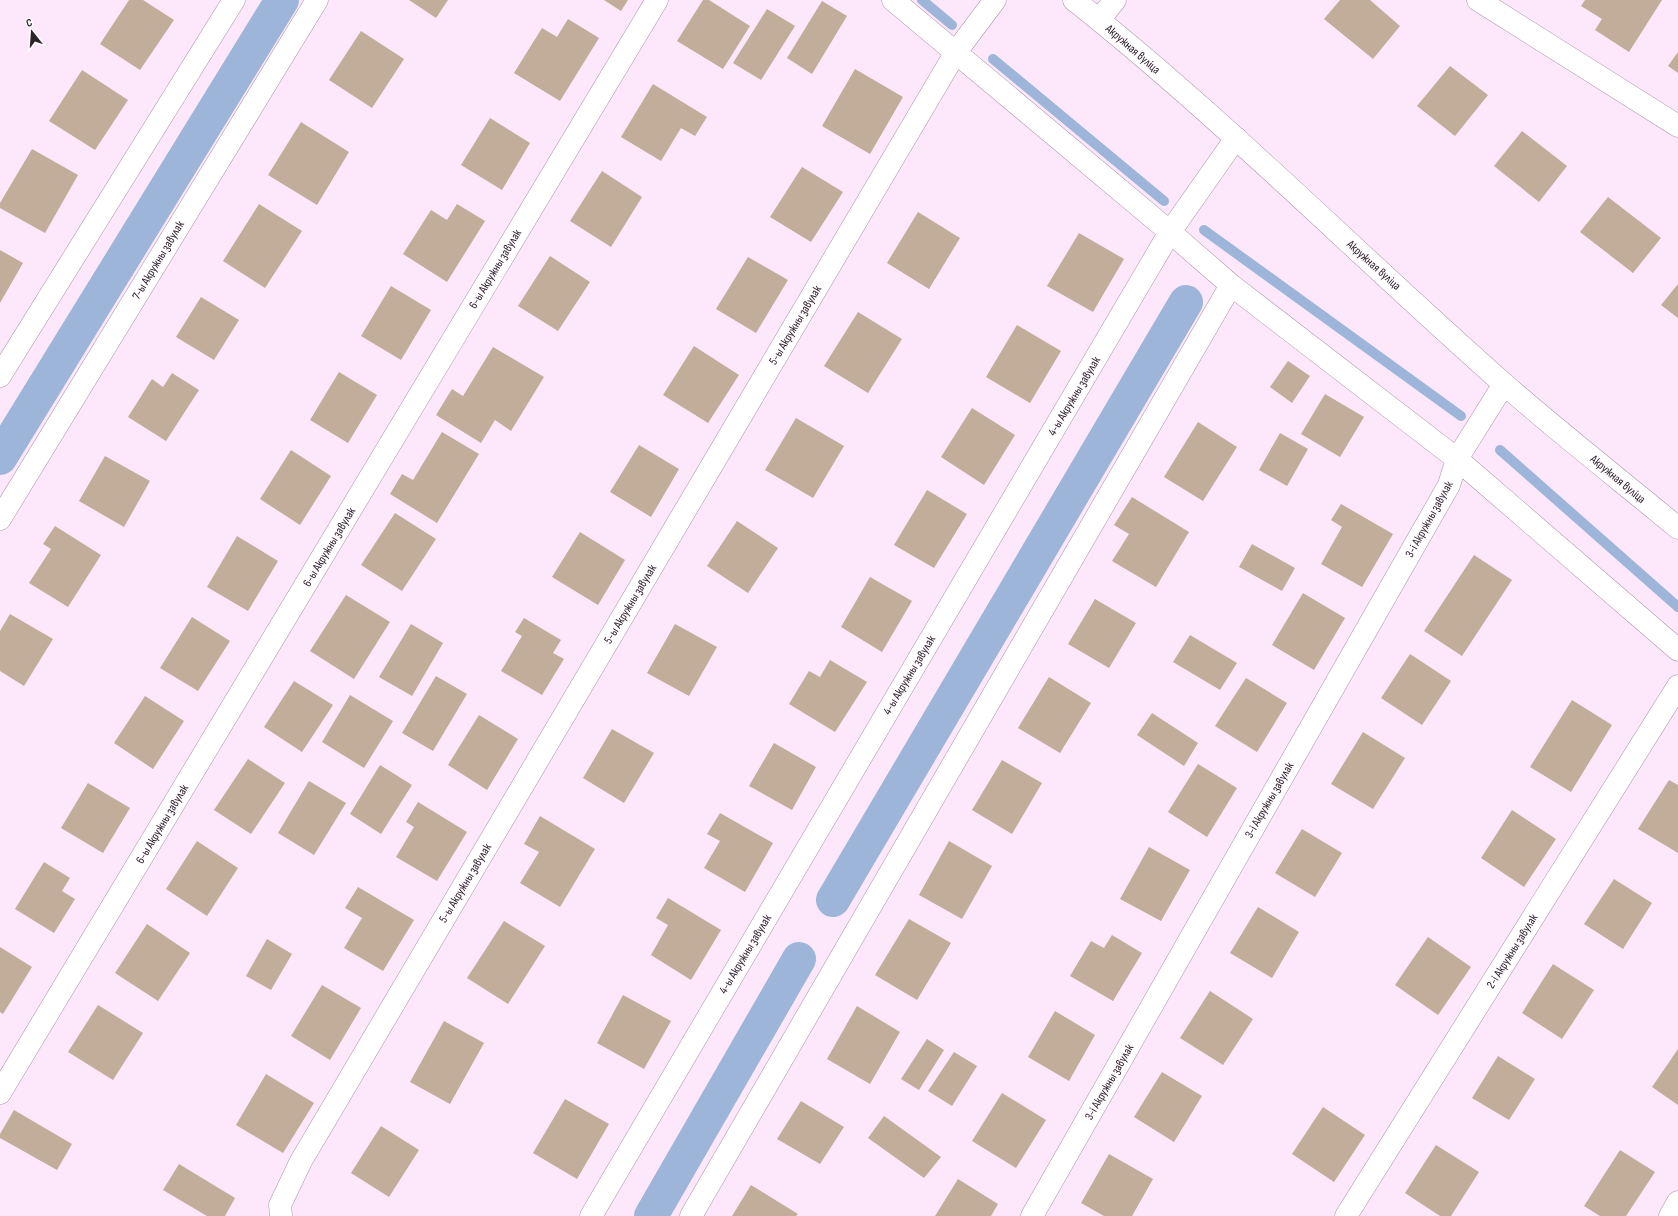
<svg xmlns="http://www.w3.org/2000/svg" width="1678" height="1216" font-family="'Sofia Sans Condensed',sans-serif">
<rect width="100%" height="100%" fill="#fde7fa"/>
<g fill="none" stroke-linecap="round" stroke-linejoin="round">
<path stroke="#9eb5da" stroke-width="10" d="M922,0L952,25
M993,59L1164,201
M1204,230L1461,416
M1500,450L1678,607"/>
<path stroke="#9eb5da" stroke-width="34" d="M0,458L282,0
M833,900L1186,302
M651,1216L799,959"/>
</g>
<path fill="#c1ad9a" d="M129,0H143L174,20L140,70L100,44Z
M409,0H448L436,18Z
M604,0H628L621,11Z
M703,0H709L750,26L723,69L677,41Z
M1340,0H1370L1400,26L1373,59L1324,19Z
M1585,0H1662L1629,52L1595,30L1602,19L1581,6Z
M822,1L847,16L812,74L787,58Z
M767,9L795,26L761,80L733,63Z
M568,19L599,38L560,101L514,73L542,28L557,37Z
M361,31L404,59L372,108L329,80Z
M1678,52V73L1668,66Z
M1450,66L1488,95L1455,136L1417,106Z
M855,69L903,97L870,154L822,126Z
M82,70L128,100L95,150L49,121Z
M653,84L707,117L695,136L681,128L661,161L621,137Z
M490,118L530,143L502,190L461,165Z
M301,122L349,152L317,205L268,175Z
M1522,131L1567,166L1539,202L1494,166Z
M32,149L78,175L45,233L0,208V203Z
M802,167L843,192L811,242L770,217Z
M602,171L642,197L611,247L570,221Z
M1608,197L1661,238L1633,273L1580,232Z
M259,204L302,231L265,288L223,261Z
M457,204L485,221L447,282L403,254L431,210L447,220Z
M918,212L960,238L929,289L887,263Z
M1079,233L1124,259L1093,312L1047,286Z
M0,250L23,263L0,303Z
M550,256L590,282L558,331L518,306Z
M748,257L788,280L756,333L716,309Z
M1678,284V318L1661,305Z
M391,286L431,310L401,360L361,336Z
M201,297L239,320L214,360L176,337Z
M858,312L902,339L868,393L824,366Z
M1017,325L1061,351L1030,403L986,377Z
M694,346L739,375L708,423L663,395Z
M493,347L544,377L511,431L495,420L481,443L436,415L452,389L463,396Z
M1288,361L1310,376L1292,403L1270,387Z
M339,372L377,395L348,443L310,420Z
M172,373L199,390L166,441L128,417L152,379L163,387Z
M1325,394L1364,417L1340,457L1301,434Z
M972,408L1015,435L984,485L941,457Z
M796,418L844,446L813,498L765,470Z
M1198,422L1237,447L1203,501L1164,477Z
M442,432L479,454L437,523L390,494L402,474L413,480Z
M1280,433L1308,449L1287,486L1259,470Z
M639,445L679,469L651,517L610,492Z
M291,450L331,476L300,525L260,499Z
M105,456L150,481L124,527L79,501Z
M927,490L967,514L934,568L894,545Z
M1132,497L1189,532L1156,587L1112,561L1129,534L1114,525Z
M1341,504L1393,534L1362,587L1321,564L1342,527L1331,520Z
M395,513L436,539L402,591L361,565Z
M737,521L778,548L748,593L707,566Z
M55,526L101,555L68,607L29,583L51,549L43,544Z
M580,532L625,560L598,605L552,577Z
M237,536L278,561L248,611L207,587Z
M1252,544L1295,568L1282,591L1239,567Z
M1474,555L1512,580L1462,656L1424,631Z
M870,577L912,601L882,652L841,627Z
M1303,593L1345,618L1314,670L1272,645Z
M346,595L390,622L354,679L310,651Z
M1095,599L1136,623L1109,668L1068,644Z
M10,614L53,639L24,686L0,671V631Z
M192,617L230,641L198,691L160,668Z
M524,618L561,640L553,653L564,659L542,695L501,671L522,636L515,632Z
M411,624L443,643L412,696L379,677Z
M675,624L717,647L689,696L647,673Z
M1190,635L1237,663L1220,690L1173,662Z
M1410,654L1451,681L1422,725L1381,698Z
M830,660L867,682L835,732L789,704L809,671L820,677Z
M436,676L467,694L433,751L402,733Z
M1049,677L1091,703L1060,753L1018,728Z
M1246,678L1287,703L1257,752L1215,726Z
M294,681L333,705L302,752L264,727Z
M350,695L393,721L364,768L322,742Z
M145,696L184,721L153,769L114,743Z
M1572,700L1612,725L1571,792L1530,767Z
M1152,713L1198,743L1184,766L1137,735Z
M479,715L518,739L487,790L448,765Z
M612,729L654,753L624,803L583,778Z
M1363,732L1405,758L1373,809L1331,784Z
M774,743L816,767L792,810L749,786Z
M248,759L285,783L251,834L214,810Z
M1002,760L1042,783L1012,834L972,810Z
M1198,764L1237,788L1207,837L1168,812Z
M380,765L412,785L381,834L350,814Z
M1669,780L1678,785V853L1638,829Z
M309,781L346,803L314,855L278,833Z
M88,783L130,808L103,853L61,828Z
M418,802L467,832L437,881L396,857L414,827L406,822Z
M1512,810L1556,839L1524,887L1481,858Z
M720,813L773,843L745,892L704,868L720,841L707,834Z
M540,816L595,849L560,907L520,883L539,852L524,844Z
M1302,829L1342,853L1315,897L1275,873Z
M197,841L238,868L207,916L166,889Z
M949,841L992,866L962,919L919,895Z
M1149,847L1190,870L1161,921L1120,899Z
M44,862L70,878L62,891L75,899L54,933L15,909Z
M1614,879L1652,903L1623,949L1584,924Z
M358,887L414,920L383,971L344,948L362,918L345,908Z
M668,898L721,930L691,980L651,955L668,925L656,918Z
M1258,907L1299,932L1272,978L1230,953Z
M909,919L951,943L917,1000L875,975Z
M504,921L545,946L508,1004L467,978Z
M147,924L190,953L158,1001L115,973Z
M1112,935L1142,953L1113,1001L1070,976L1091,941L1104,948Z
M1428,937L1471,967L1438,1015L1395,985Z
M267,939L292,954L271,990L246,976Z
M0,947L32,967L3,1014L0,1012Z
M1553,964L1594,990L1562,1039L1522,1013Z
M322,985L361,1008L330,1060L291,1036Z
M1210,991L1253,1019L1223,1065L1180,1038Z
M623,995L671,1021L644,1069L597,1043Z
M98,1005L143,1033L113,1080L68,1052Z
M857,1006L900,1032L870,1084L827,1059Z
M1055,1011L1095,1035L1069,1081L1028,1057Z
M444,1021L484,1043L450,1104L410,1082Z
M927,1039L944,1050L919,1090L901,1079Z
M1678,1049V1105L1652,1087Z
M954,1052L977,1066L952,1106L928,1091Z
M1498,1056L1535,1079L1509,1120L1472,1098Z
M1162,1072L1202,1096L1174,1142L1134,1117Z
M266,1074L314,1103L283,1153L236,1125Z
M1002,1093L1046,1120L1016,1168L972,1141Z
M565,1099L609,1124L577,1179L533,1153Z
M801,1101L844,1127L820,1164L777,1139Z
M1323,1107L1365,1135L1334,1182L1292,1154Z
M14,1110L72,1144L57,1170L0,1138V1134Z
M884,1116L941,1157L924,1178L868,1138Z
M381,1126L419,1150L389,1197L351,1173Z
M1436,1145L1479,1172L1451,1216H1440L1405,1193Z
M1620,1150L1655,1172L1626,1216H1600L1584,1206Z
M1109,1154L1153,1179L1132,1216H1104L1081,1203Z
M179,1164L235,1198L225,1216H207L163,1190Z
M958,1179L998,1204L991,1216H935Z
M751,1185L798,1214L796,1216H732Z"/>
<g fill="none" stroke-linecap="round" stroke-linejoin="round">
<g stroke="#a893a5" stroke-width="23">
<path id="street" d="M893,0L1170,232L1231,285L1457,459L1678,650
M1074,0C1224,119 1360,257 1504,384C1560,433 1620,480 1678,528
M1478,0L1678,126
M1099,20L1115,0
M0,376L234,0
M0,519L317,0
M0,1093L657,0
M281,1216L280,1205L301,1161L956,52L995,0
M591,1216L1170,232L1236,138
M691,1216L1231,285
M1032,1216L1449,485L1457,459L1504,384
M1346,1216L1678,686
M1670,1216L1678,1202"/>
</g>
<use href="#street" stroke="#fff" stroke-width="22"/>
</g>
<g text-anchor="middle" stroke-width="3" stroke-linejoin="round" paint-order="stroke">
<g font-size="12" fill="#2b232a" stroke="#fffafe">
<text transform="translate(1133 49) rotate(41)" y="4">Акружная вуліца</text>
<text transform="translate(158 260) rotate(-59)" y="4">7-ы Акружны завулак</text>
<text transform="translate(1374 265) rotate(42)" y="4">Акружная вуліца</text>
<text transform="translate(495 269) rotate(-59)" y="4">6-ы Акружны завулак</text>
<text transform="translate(795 325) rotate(-59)" y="4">5-ы Акружны завулак</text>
<text transform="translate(1074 396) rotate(-59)" y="4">4-ы Акружны завулак</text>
<text transform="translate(1618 479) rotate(40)" y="4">Акружная вуліца</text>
<text transform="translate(1429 519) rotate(-61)" y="4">3-і Акружны завулак</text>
<text transform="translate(329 547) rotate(-59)" y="4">6-ы Акружны завулак</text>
<text transform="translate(630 604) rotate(-59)" y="4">5-ы Акружны завулак</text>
<text transform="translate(909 675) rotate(-59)" y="4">4-ы Акружны завулак</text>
<text transform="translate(1269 800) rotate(-60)" y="4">3-і Акружны завулак</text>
<text transform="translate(162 824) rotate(-59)" y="4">6-ы Акружны завулак</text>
<text transform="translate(465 883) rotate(-59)" y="4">5-ы Акружны завулак</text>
<text transform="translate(1512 951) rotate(-58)" y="4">2-і Акружны завулак</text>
<text transform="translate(745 954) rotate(-59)" y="4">4-ы Акружны завулак</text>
<text transform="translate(1109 1082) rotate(-60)" y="4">3-і Акружны завулак</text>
</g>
</g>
<g transform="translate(32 32) rotate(343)" stroke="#fffafe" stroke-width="3" paint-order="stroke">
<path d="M0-3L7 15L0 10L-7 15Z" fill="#2b232a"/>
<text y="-6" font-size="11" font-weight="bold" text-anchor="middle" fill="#2b232a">С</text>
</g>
</svg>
